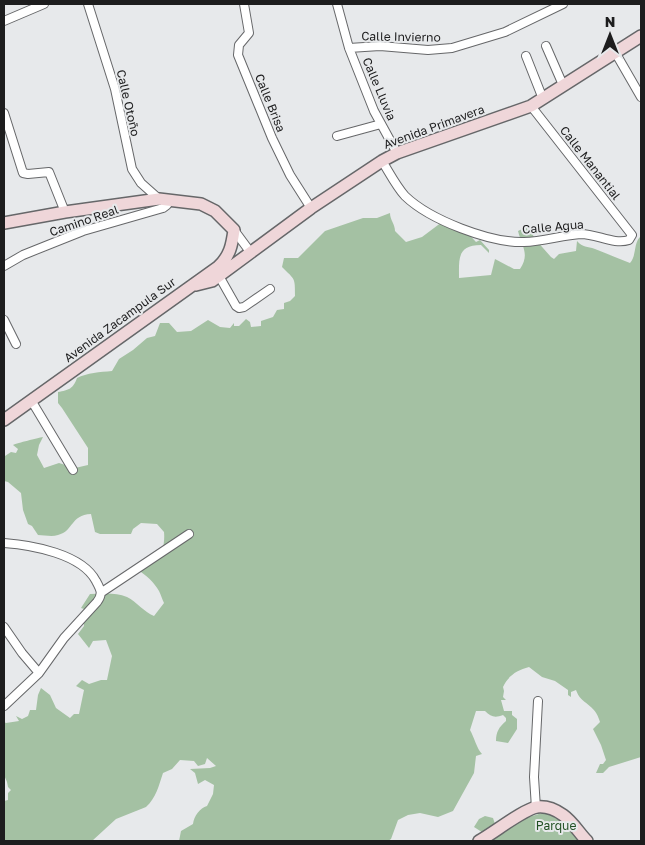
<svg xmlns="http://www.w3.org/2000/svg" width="645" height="845" font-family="'Golos Text',sans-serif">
<rect width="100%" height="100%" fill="#e7e9eb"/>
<path fill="#a4c1a3" d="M390,213C390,220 395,224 395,231L406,242L422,237L442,222L463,228L476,242L480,240L489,250V253L481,245C457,245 459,259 459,278L491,275L495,259L514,269H520C530,254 522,247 518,231L528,226L535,239L551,257L554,259L559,254L576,251L577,241C583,248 587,246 595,249C607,254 618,258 630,263C637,255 633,243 641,236V757L609,767L603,773H596L600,764H603L606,760L601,745L593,729L600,722C595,703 581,705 576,690L571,692V697L568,695V690L555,681L542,677L529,667C517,670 508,676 503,687L504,691L503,697L506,700H501L504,711H512V715L517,719V729L508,743L496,741C496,732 499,727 506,721V718L503,715C495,718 491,717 485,711H476L470,730C474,737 477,749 482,754L476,756L474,773L453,811L438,817L420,813L408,815L398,820L391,839L388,841H179L181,831L193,824C194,816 200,808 207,806L213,794L214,785L205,780L198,784L195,773L190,769L210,768L216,766L207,758L205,764L198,766L194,761L180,760L172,769L163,773C159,785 156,798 146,807L116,819L92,841H4V801L8,800V793L11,790L8,787L7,782L4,775V722L6,723L19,721L16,716L22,719L28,716L30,710H36L38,695L41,688L50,695L56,708L70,718L74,714H79L84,690L76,686L82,680L89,684L101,680H107L112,656L106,640L93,641L89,648L78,634L84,626V609L81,608L90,594C102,594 115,592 127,597C137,602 144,612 154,616L164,603C162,599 161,595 159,591C154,582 146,575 138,570V565C142,564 150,564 154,562C163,557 165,541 164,532L157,524L141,523L133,529L131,534H100L95,532L91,514C70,515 74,531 58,535C52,537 44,535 38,535L32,526L28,524L23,510L21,493L8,482L4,481V453L5,456L11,452L16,453L18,449L13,445C18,443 37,438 43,437L39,445L37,455L44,468L59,463L75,468L88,465V448L62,408L58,403V392C69,390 73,389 77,378C87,373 100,372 112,371L119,359L133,350L147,338L155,336L160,323H169L177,332L191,331L208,320L220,327L230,328L234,323V326H239L246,319L250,322L251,327L261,326V321L273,317L277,310L284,309V303L290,301L295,296C295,277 295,280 282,267L284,258H298L325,231L363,218H377Z
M562,807L591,841H481L485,834L474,827L479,819L485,816L493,818L496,827L508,829L509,823Z"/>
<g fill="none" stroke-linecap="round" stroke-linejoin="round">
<g stroke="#666769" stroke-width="10">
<path id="street" d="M88,4L115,89L132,169L141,183L159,199
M244,4L249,33L239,45L238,55L272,138L290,175L311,208
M337,4L349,48L374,111L397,153
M4,21L44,4
M546,46L563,85
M349,48L380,46L428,50L452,48L505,32L563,4
M615,52L641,97
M526,56L543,99
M4,113L23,173L28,174L49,172L65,212
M337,136L381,124
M382,161C389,172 396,186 405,196C430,220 490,243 524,242C543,242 562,235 581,234C597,234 614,245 629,240L632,235L531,106
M234,230L251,253
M4,266L23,255L83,231L163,208L167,205L170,200
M219,276L236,306L239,308L244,307L270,289
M4,320L16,344
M31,400L73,470
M4,543C32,545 82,554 96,581C101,590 103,594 97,602L64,638L39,673L4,706
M102,592L189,534
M4,627L22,653L39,673
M536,808L534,777L538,701"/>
</g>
<g stroke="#666769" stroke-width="14">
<path id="secondary" d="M4,223L65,212L159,199L201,204L215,211L234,230C232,245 230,256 218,267L4,420
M196,285L212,281L311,208L382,161L397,153L531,106L641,36
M479,841C494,833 522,810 537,807C546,806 556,810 563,815C573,822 579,833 587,841"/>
</g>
<use href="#street" stroke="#fff" stroke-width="8"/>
<use href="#secondary" stroke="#efd6d9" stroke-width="11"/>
</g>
<g text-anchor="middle" stroke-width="4" stroke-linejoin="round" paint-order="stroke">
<g font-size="12" fill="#1d1d1e" stroke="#e7e9eb">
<text transform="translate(401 37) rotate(1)" y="4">Calle Invierno</text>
<text transform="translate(379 89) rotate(67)" y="4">Calle Lluvia</text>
<text transform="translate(128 103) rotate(77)" y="4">Calle Otoño</text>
<text transform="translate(270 103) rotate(68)" y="4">Calle Brisa</text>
<text transform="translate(434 127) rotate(-20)" y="4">Avenida Primavera</text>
<text transform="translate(590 163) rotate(52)" y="4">Calle Manantial</text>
<text transform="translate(84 221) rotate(-19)" y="4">Camino Real</text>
<text transform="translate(553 227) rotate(-5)" y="4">Calle Agua</text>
<text transform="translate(120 320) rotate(-36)" y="4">Avenida Zacampula Sur</text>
</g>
<g font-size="12" fill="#225024" stroke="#e7e9eb">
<text x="556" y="830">Parque</text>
</g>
</g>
<rect width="645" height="845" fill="none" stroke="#1d1d1e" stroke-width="10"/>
<g transform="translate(610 35)" stroke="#e7e9eb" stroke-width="4" paint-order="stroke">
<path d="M0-4L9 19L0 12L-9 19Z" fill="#1d1d1e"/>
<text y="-8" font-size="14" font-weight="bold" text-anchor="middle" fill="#1d1d1e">N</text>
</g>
</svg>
